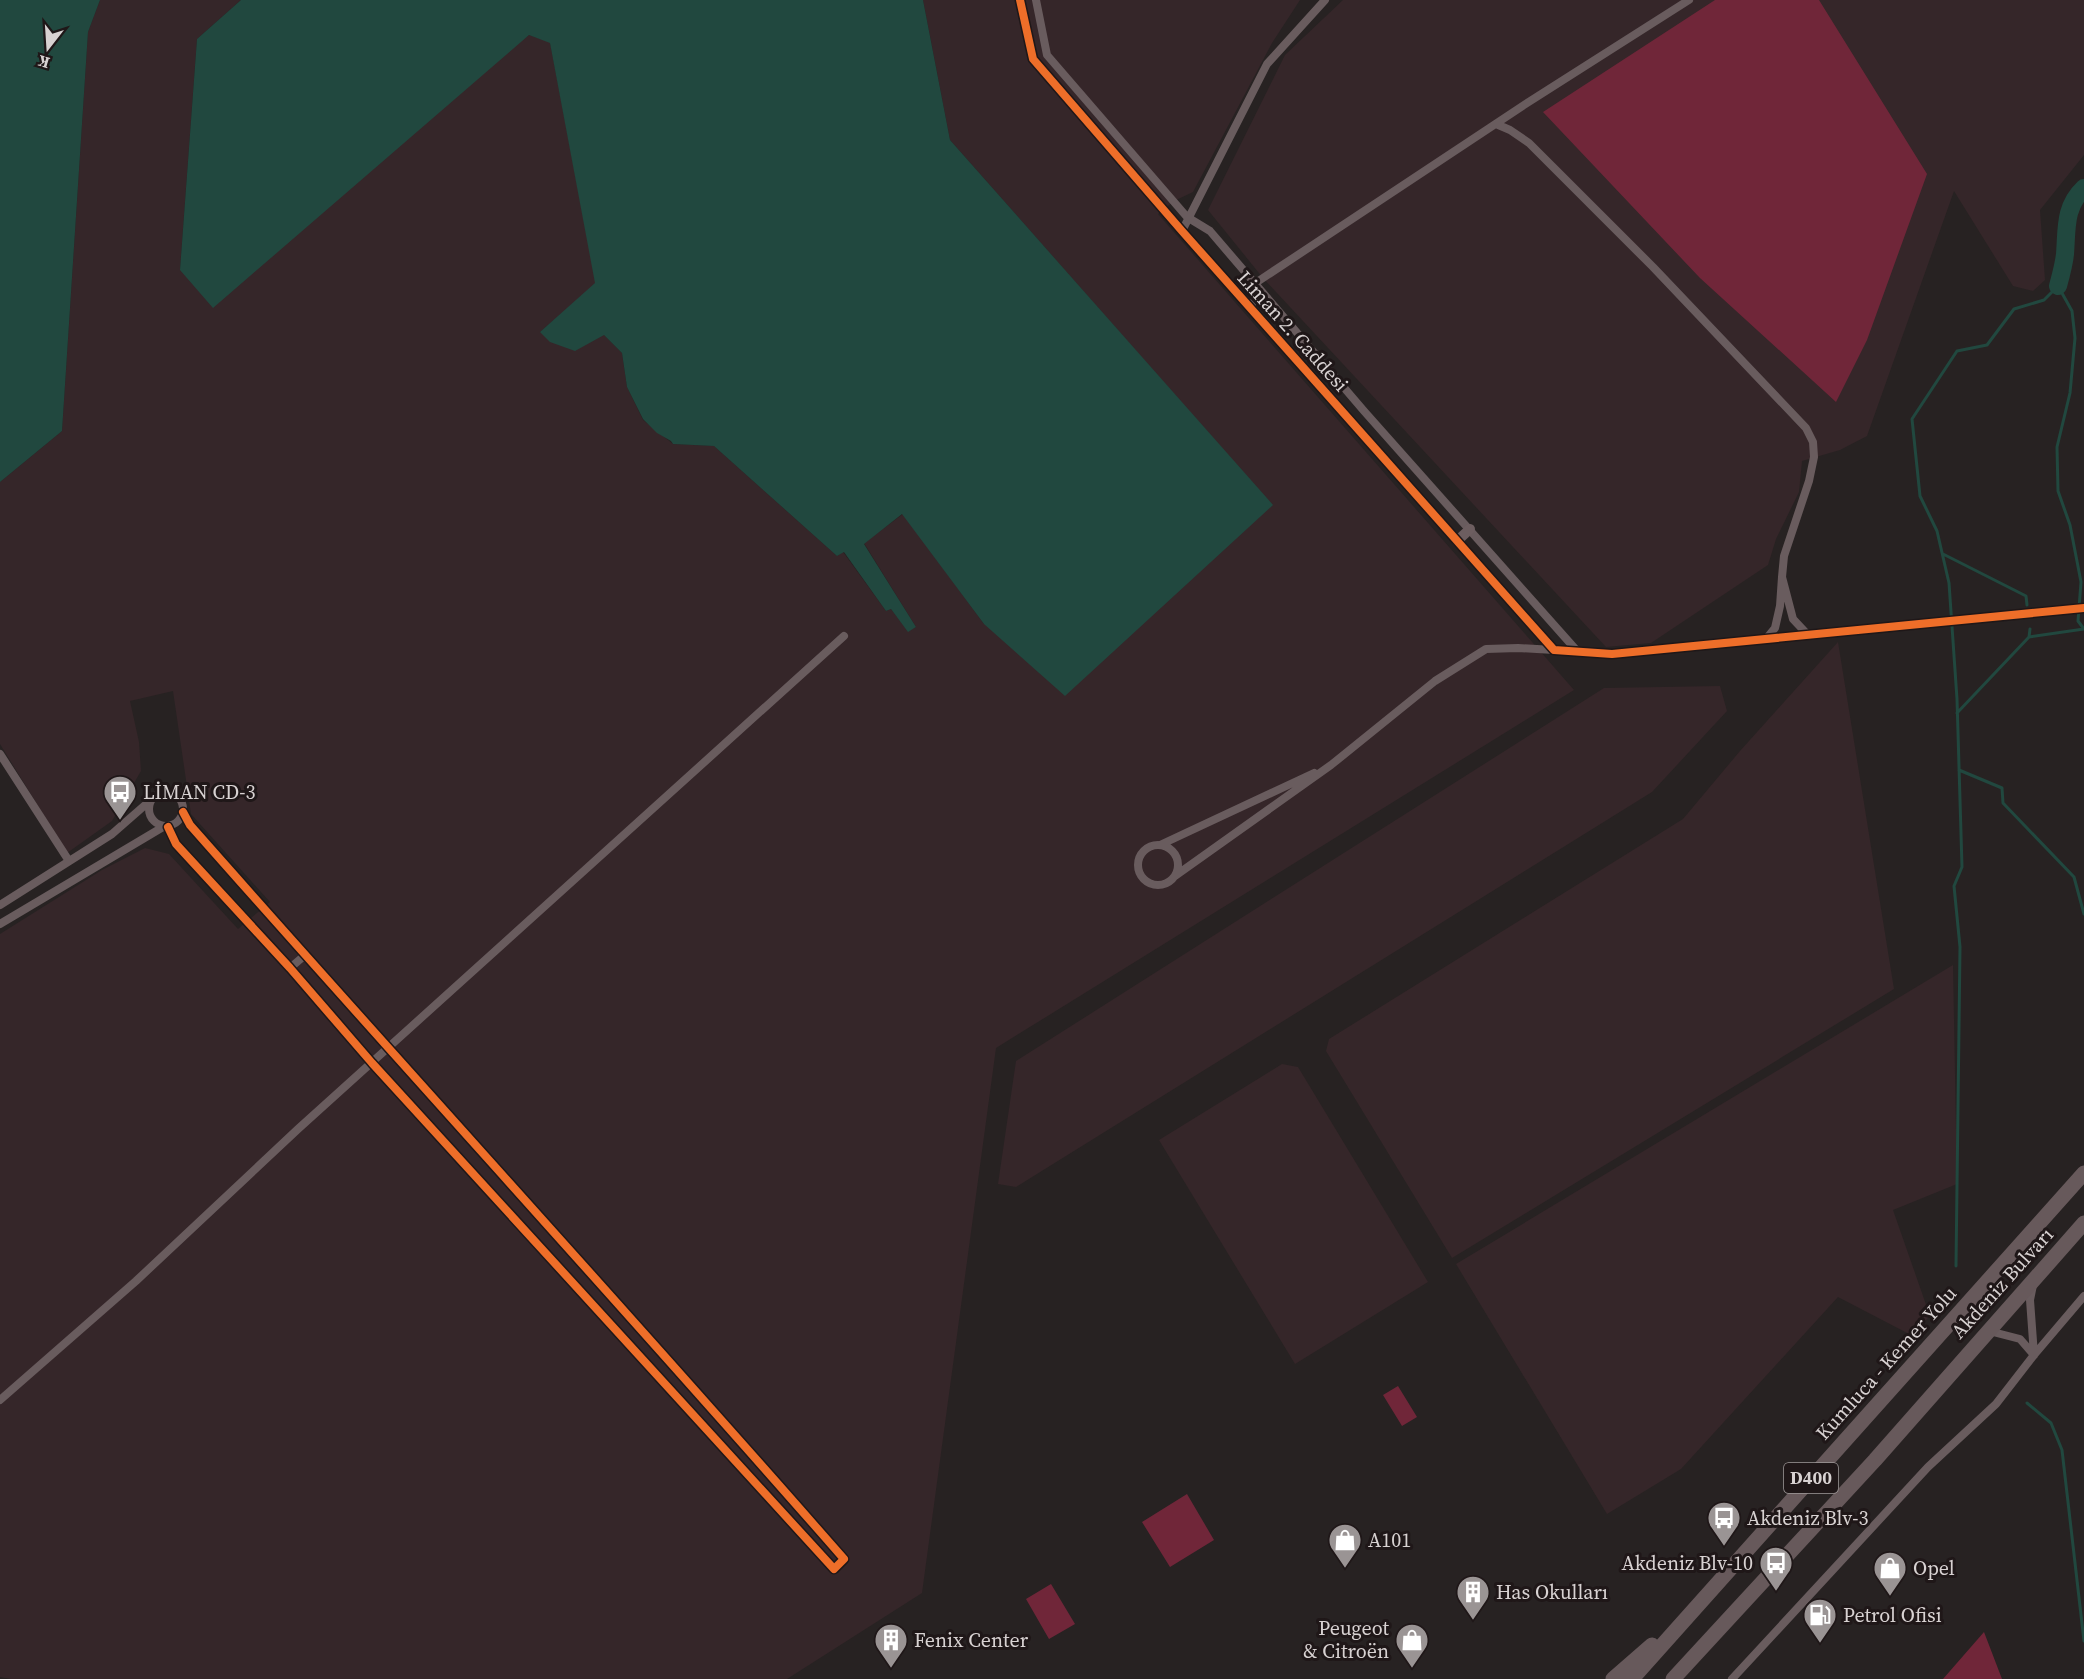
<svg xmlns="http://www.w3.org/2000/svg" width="2084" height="1679" font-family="'Source Serif 4',serif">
<rect width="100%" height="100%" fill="#272222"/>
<path fill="#352629" d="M100,0H241L197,39L180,270L529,35L550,42L596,284L540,332L604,335L622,353L627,387L643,420L673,444L714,446L837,556L843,552L886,611L891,609L908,631L916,627L864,543L903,514L984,624L1272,505L950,140L923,0H1300L1272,43L1193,192L1174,201L1158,214L1574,690L996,1048L922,1593L787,1679H11L0,1677V934L102,870L145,848L169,854L238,929L270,902L191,814L173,691L130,701L139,742L141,771L112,821L67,853L0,744V482L62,431L88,32Z
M1343,0H2084V155L2040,210L2045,280L2033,291L2013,286L1954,191L1867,436L1840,450L1802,461L1799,492L1776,539L1768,565L1651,643L1606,647L1263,278L1208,210L1285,55Z
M1838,642L1894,989L1452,1258L1326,1051L1329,1039L1683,819L1740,751Z
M1720,686L1727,711L1652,792L1016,1187L998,1184L1016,1061L1604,688Z
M1953,965L1957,1184L1893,1210L1930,1316L1911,1335L1838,1297L1681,1469L1607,1514L1456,1264Z
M1282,1064L1298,1067L1428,1282L1295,1364L1159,1140Z"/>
<path fill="#702639" d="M1715,0H1819L1927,174L1867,340L1836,402L1700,278L1543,112Z
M1398,1386L1417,1417L1402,1426L1383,1395Z
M1187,1494L1214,1540L1170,1567L1142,1522Z
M1051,1584L1075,1624L1049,1639L1026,1599Z
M1984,1632L2002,1679H1943Z"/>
<path fill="#21483f" d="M0,0H100L88,32L62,431L0,482Z
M241,0H923L950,140L1273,505L1065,696L984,624L902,514L864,544L916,627L908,632L891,609L886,611L844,552L837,556L714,446L673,444L671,441L657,433L643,419L627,387L622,353L604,335L575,351L550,342L540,332L595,283L550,43L529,35L213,308L180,270L197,39Z"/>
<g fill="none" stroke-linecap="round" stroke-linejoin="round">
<path stroke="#21483f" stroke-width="3" d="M1943,554L2026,596L2027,605
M2029,637L2084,629
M1957,713L2029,637L2030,629
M1959,770L2002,788L2003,803L2074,877L2084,914
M1956,1266L1960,947L1954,886L1962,867L1957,699L1949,583L1937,531L1920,496L1912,419L1957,351L1987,345L2014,309L2044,300L2058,286L2072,311L2075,338L2070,393L2057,447L2058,491L2070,525L2081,582L2078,621L2084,629
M2027,1403L2051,1423L2062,1450L2084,1641"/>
<path stroke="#21483f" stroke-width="18" d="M2058,286C2061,275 2064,264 2065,254C2067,229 2064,207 2084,188"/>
<path stroke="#695c5e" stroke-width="8" d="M1020,0L1033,59L1182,231L1554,650L1612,654L2084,608
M1036,0L1047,55L1187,217L1210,231L1364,411L1578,652
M1496,124L1510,130L1529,143L1653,267L1806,428L1813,442L1814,457L1809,481L1784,556L1782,577
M1182,231L1267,64L1325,0
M1254,284L1524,105L1689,0
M1249,306L1263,294
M1766,639L1775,628L1780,606L1782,577L1793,619L1808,635
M0,754L69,861
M149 809a17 17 0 1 1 34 0a17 17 0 1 1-34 0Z
M168,827L176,844L290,968L372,1063L834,1569L844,1559C628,1312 407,1071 190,825L183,812
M1138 865a20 20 0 1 1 40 0a20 20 0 1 1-40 0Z
M1160,845L1314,773
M1175,876L1331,765L1435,681L1486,649L1518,648L1554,650
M0,905L112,834L152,799
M0,924L163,827
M290,968L304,956
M2033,1285L2030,1300L2034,1355
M1989,1331L2020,1339L2033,1354
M0,1400L136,1281L298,1129L844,636
M1732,1679L1928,1467L1996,1404L2034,1355L2084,1296"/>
<path stroke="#6d5e60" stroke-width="10" d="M1457,541L1470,529"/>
<path stroke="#67595b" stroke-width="15" d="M1613,1679L1652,1645
M1632,1679L2084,1173
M1673,1679L1875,1460L2084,1223"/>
<g stroke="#1f1718" stroke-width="11">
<path id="cycleway" d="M1020,0L1033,59L1182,231L1554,650L1612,654L2084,608
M168,827L176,844L290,968L372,1063L834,1569L844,1559C628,1312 407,1071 190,825L183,812"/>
</g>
<use href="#cycleway" stroke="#ee6e29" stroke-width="8"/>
</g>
<defs>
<g id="bus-pin" transform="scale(1.725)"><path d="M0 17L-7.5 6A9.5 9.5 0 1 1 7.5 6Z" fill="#9a9494" stroke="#1f1718"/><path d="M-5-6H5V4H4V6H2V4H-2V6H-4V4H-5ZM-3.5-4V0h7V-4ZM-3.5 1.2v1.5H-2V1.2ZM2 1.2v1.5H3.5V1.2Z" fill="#fff"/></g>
<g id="shop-pin" transform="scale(1.725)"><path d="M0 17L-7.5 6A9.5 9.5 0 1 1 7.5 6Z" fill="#9a9494" stroke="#1f1718"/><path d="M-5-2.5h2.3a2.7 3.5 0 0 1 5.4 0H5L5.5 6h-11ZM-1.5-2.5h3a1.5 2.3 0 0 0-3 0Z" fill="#fff"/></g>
<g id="building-pin" transform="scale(1.725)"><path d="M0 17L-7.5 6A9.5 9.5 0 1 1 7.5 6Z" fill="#9a9494" stroke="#1f1718"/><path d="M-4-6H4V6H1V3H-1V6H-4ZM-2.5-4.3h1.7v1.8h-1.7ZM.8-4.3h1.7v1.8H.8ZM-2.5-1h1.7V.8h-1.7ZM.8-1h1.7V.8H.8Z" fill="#fff"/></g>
<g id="fuel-pin" transform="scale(1.725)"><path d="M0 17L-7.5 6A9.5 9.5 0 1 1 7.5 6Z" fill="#9a9494" stroke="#1f1718"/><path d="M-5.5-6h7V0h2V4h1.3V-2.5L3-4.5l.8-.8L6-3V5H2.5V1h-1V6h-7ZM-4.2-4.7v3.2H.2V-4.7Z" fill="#fff"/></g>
</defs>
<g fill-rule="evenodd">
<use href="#bus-pin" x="120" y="792"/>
<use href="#bus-pin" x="1724" y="1518"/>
<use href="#shop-pin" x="1345" y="1540"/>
<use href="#bus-pin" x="1776" y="1563"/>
<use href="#shop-pin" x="1890" y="1568"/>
<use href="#building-pin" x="1473" y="1592"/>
<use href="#fuel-pin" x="1820" y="1615"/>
<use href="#building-pin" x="891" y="1640"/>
<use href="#shop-pin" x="1412" y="1640"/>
</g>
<g text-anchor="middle" stroke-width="6" stroke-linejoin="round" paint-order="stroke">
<rect fill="#1f1718" stroke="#a09a9a" stroke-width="1.5" x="1784" y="1463" width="54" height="30" rx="4.5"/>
<g font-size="18" font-weight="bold" fill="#d8d2d2">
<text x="1811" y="1484">D400</text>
</g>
<g font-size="20" fill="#d8d2d2" stroke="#1f1718">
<text transform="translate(1293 331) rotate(48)" y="7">Liman 2. Caddesi</text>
<text transform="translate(2002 1283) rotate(-48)" y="7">Akdeniz Bulvarı</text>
<text transform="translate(1886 1363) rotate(-48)" y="7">Kumluca - Kemer Yolu</text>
</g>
<g font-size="20" fill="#d8d2d2" stroke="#1f1718" text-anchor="start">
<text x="143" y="799">LİMAN CD-3</text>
<text x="1747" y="1525">Akdeniz Blv-3</text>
<text x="1368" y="1547">A101</text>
<text x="1753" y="1570" text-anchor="end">Akdeniz Blv-10</text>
<text x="1913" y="1575">Opel</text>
<text x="1496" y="1599">Has Okulları</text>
<text x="1843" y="1622">Petrol Ofisi</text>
<text x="1389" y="1635" text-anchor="end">Peugeot<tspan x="1389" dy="23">&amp; Citroën</tspan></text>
<text x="914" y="1647">Fenix Center</text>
</g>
</g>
<g transform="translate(48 48) rotate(197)" stroke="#1f1718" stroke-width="4.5" paint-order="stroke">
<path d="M0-4.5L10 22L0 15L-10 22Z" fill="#d8d2d2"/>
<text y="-9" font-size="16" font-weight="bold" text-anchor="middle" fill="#d8d2d2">K</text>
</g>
</svg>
